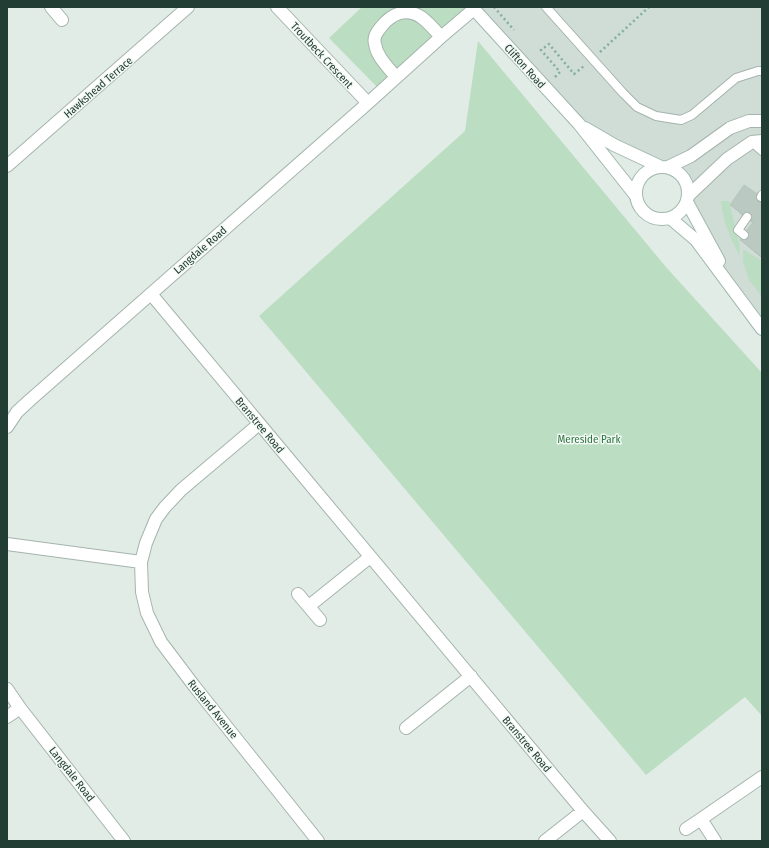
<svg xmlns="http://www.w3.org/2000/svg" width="769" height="848" font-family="'Fira Sans Condensed',sans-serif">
<rect width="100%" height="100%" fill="#e2ece7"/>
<path fill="#d0dcd6" d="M472,7H762V319L736,293L698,222L686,183L682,175L675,170L579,124Z"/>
<path fill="#bbddc1" d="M362,7H472L381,91L329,38Z
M478,41L666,267L762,373V716L745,697L646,775L259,316L465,131Z
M721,201H729L740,247L739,255C730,237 723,221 721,201Z
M743,249L762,261V297L749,280L743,262Z"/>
<path fill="#0003" d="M762,199V258L751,249L741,240L753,223L741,214L732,205Z"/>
<path fill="#bacac2" stroke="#b4c6bd" d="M744,185L762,197V257L740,240L753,222L730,205Z"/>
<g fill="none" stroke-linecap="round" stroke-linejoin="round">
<g stroke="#a5b4ad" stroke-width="10">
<path id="lane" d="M546,7L623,93L637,107L656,116L681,120L692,115L736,78L758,71H762
M752,142L762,151
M761,197L762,195
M744,235L738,230L747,217"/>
</g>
<g stroke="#a5b4ad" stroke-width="14">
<path id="street" d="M51,7L62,20
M277,7L368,103
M396,77C388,67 377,57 375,44C373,37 377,32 381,27C391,14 406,7 421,17C428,22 435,30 441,37
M7,166L188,7
M668,167L691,156L730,128L749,121H762
M688,196L727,159L752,142L762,141
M151,294L583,811L610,841
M259,424L181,490L165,507L156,519L146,543L141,562L142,592L147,613L161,642L195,687L318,841
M7,427L17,412L30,400L368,103L441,37L474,9
M7,544L141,562
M298,594L320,620
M309,606L370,557
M7,689L20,708L124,841
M7,717L20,708
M406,728L471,676
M686,829L701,819
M545,841L583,811
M715,841L701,819L762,777"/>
</g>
<g stroke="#a0b8ad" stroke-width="14">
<path id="secondary" d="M472,7L579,124L636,196
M585,128L614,145L659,166
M636 193a26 26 0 1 1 52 0a26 26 0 1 1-52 0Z
M687,202L719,261
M670,218L696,240L762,329"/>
</g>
<path stroke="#82b09d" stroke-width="2.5" stroke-dasharray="2 3" stroke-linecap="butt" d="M494,7L514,30
M600,52L649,7
M555,77L560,72L541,50L549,44L574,74L584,66"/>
<use href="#lane" stroke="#fff" stroke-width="8"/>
<use href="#street" stroke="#fff" stroke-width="12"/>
<use href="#secondary" stroke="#fff" stroke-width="12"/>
</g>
<g text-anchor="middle" stroke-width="3" stroke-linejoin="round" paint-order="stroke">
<g font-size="11" fill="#223d33" stroke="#f3f9f5">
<text transform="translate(322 55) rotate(47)" y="4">Troutbeck Crescent</text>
<text transform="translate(525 66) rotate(48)" y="4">Clifton Road</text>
<text transform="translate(98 87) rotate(-41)" y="4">Hawkshead Terrace</text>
<text transform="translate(200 250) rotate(-41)" y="4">Langdale Road</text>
<text transform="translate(260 425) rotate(50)" y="4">Branstree Road</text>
<text transform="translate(213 709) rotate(51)" y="4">Rusland Avenue</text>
<text transform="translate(527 744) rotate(50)" y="4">Branstree Road</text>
<text transform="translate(72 774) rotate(52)" y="4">Langdale Road</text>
</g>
<g font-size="11" fill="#2c7441" stroke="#f3f9f5">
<text x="589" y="443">Mereside Park</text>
</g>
</g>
<rect width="769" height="848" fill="none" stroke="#223d33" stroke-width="16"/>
</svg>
